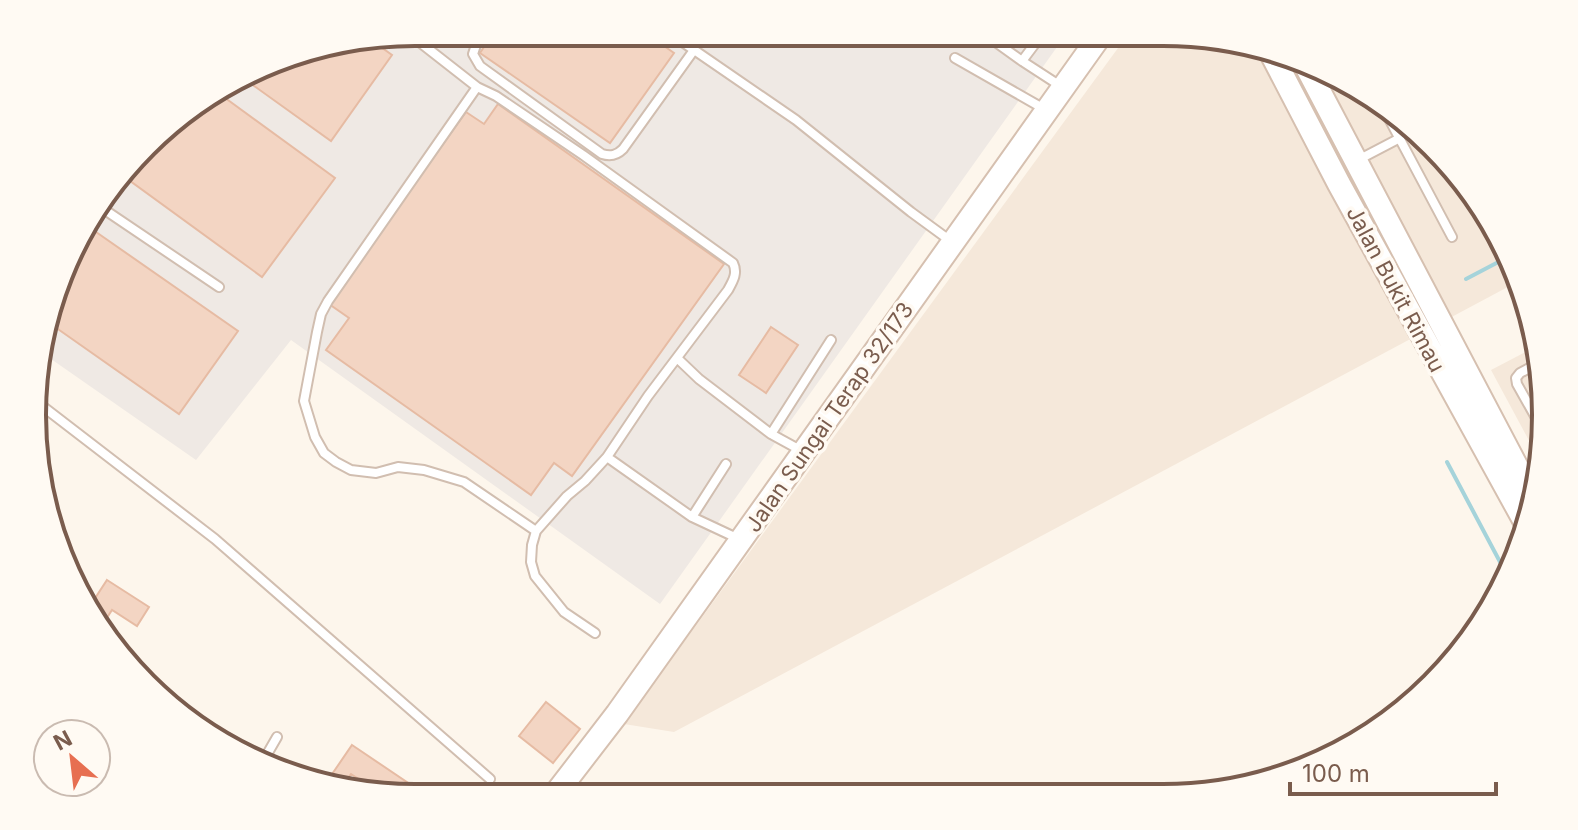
<svg xmlns="http://www.w3.org/2000/svg" width="1578" height="830" font-family="Inter,sans-serif">
<rect width="100%" height="100%" fill="#fdf6ec"/>
<path fill="#f5e8da" d="M1129,33H1188L1333,72L1451,163L1519,281L674,732L624,724Z
M1533,348L1545,441L1540,461L1491,370Z"/>
<path fill="#efe9e4" d="M415,32L1067,33L660,604L291,340L196,460L41,352L45,316L96,203L181,111L291,52Z"/>
<g fill="none" stroke-linecap="round" stroke-linejoin="round">
<path stroke="#a5d3da" stroke-width="4" d="M1466,279L1506,258
M1447,462L1508,577"/>
</g>
<path fill="#f3d5c3" stroke="#e6bba3" stroke-width="2" d="M494,32H644L674,53L610,143L480,53Z
M377,38L374,42L392,55L331,141L243,78L291,52Z
M217,92L335,178L262,277L122,175L181,111Z
M498,104L724,264L572,476L554,463L531,495L326,350L349,318L329,304L466,112L484,124Z
M86,225L238,331L179,414L45,320Z
M771,327L798,345L766,393L739,375Z
M107,580L149,607L137,626L112,610L103,624L90,606Z
M546,702L580,729L553,763L519,736Z
M352,745L429,797H390L383,795L351,774L343,785L328,780Z"/>
<g fill="none" stroke-linecap="round" stroke-linejoin="round">
<g stroke="#d1beb0" stroke-width="12">
<path id="lane" d="M482,32L476,45L473,54L480,66L602,154C611,157 617,155 623,149L694,50
M668,32L796,120L911,212L952,242
M408,33L477,87L328,301L321,314L317,332L304,401L315,437L324,453L336,462L351,470L376,473L398,467L424,470L464,482L536,531
M983,33L1022,61L1062,87
M955,58L1046,110
M1022,61L1043,33
M477,87L496,96L583,155L733,263C738,273 733,281 728,290L648,396L607,457L585,481L567,496L536,531L532,545L531,562L535,576L564,612L595,633
M1386,113L1452,237
M1356,161L1400,138
M96,204L219,287
M677,358L699,379L771,434L831,340
M1535,365L1520,373L1516,378L1517,384L1544,432
M37,402L215,539L490,779
M771,434L802,451
M607,457L692,517L739,539
M692,517L726,464
M262,763L277,737"/>
</g>
<g stroke="#d6c0b0" stroke-width="26">
<path id="secondary" d="M1272,55L1339,184L1524,520
M1305,64L1531,494
M550,797L557,792L617,714L1102,33"/>
</g>
<use href="#lane" stroke="#fff" stroke-width="8"/>
<use href="#secondary" stroke="#fff" stroke-width="22"/>
</g>
<g text-anchor="middle" stroke-width="7" stroke-linejoin="round" paint-order="stroke">
<g font-size="22" fill="#7a5c4d" stroke="#fffaf3">
<text transform="translate(1396 289) rotate(62)" y="8">Jalan Bukit Rimau</text>
<text transform="translate(829 417) rotate(-55)" y="8">Jalan Sungai Terap 32/173</text>
</g>
</g>
<path d="M0 0H1578V830H0ZM415 46H1163A369 369 0 0 1 1532 415V415A369 369 0 0 1 1163 784H415A369 369 0 0 1 46 415V415A369 369 0 0 1 415 46Z" fill="#fffaf3" fill-rule="evenodd"/>
<path fill="none" stroke="#7a5c4d" stroke-width="4" d="M415 46H1163A369 369 0 0 1 1532 415V415A369 369 0 0 1 1163 784H415A369 369 0 0 1 46 415V415A369 369 0 0 1 415 46Z"/>
<g transform="translate(72 758) rotate(332)"><circle r="38" fill="#fffaf3" stroke="#cabbb1" stroke-width="2"/>
<path d="M0-6L14 30L0 20L-14 30Z" fill="#e76f51"/>
<text y="-12" font-size="22" font-weight="bold" text-anchor="middle" fill="#7a5c4d">N</text>
</g>
<path d="M1290 782v12h206v-12" fill="none" stroke="#7a5c4d" stroke-width="4"/>
<text x="1302" y="782" font-size="24" fill="#7a5c4d" stroke="#fffaf3" stroke-width="6" paint-order="stroke">100 m</text>
</svg>
